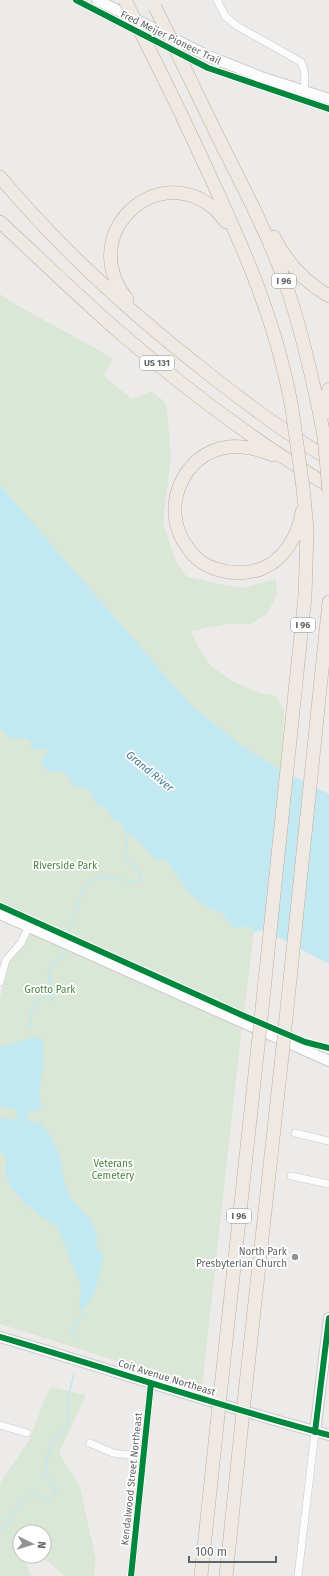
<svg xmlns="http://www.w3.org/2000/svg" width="329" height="1576" font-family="'Fira Sans',sans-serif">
<rect width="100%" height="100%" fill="#edebe9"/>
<path fill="#dbe7d6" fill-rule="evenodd" d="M0,294L13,303L113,358L104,376L132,399L151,391L164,401L167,408L171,457L163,523L175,559L186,576L219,584L242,588L276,579L277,595L267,614L251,624H227L191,631L198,647L211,666L236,683L261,693L276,696L284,710L281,770L240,744L192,706L0,485Z
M0,728L9,738L29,739L46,749L59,771L69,776L72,786L90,789L96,804C113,810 119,820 127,834L134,836L157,861L165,859L189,893L205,906L223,914L233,927L239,928L250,926L254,932L244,1013L206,998L0,907Z
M29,933L47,939L242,1026L202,1388L0,1324V997L9,961L22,947Z
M51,1387L86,1395L59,1453L80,1487L96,1559L94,1576H65L46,1560H25L31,1576H0V1483L30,1439L46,1395ZM20,1532H44V1556H20Z"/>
<path fill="#c2e8f2" d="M0,485L192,706L240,744L281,770L329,794V964L264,930L254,932L250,926L239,928L233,927L223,914L205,906L189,893L165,859L157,861L134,836L127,834L119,821L112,820C110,810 106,808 96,804L90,789L72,786L69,776L59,771L48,772L41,763L47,752L46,749L33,750L29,739L9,738L0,728Z
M34,1037L43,1040L44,1062L41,1078L39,1094L42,1107C38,1112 34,1112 28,1111L27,1120L42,1124L49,1133L58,1150L66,1187L74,1203L91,1220L97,1234V1247L104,1256C99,1273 97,1297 83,1309L79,1307L81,1287L58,1228L25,1204L10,1186L5,1171L6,1161V1156L0,1152V1118L16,1119L17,1116L16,1110L0,1107V1047Z"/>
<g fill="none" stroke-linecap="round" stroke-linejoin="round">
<path stroke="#c2e8f2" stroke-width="1.5" d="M68,932L85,885C105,868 128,887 140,880L141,875L140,870L127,861L126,853L128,833
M30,1029C30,1018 31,1003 42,997L50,1000L55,997C55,987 46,981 49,969L55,962L62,958L64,950
M78,1340L73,1336L71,1331L78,1322L84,1307
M0,1529L6,1528L21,1499L31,1492L43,1499L56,1495L55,1487L45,1476C49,1449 47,1445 69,1426C65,1408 69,1392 74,1374"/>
<g stroke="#cac9c8" stroke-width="8">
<path id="street" d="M217,0L225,16L237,26L301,62C306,72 305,81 304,91
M0,982L6,960L21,943L29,926
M295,1133L329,1141
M291,1176L329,1184
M0,1425L27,1433
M90,1443L113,1453L144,1457
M131,1576L151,1383
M298,1576L315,1432"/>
</g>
<g stroke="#c9c9c9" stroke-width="12">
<path id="secondary" d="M97,0L206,55L261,77L329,99
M0,914L329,1061
M0,1337C110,1369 218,1406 329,1435
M315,1432L329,1318"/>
</g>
<g stroke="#c1ac9a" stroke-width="14">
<path id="highway" d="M183,118C227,213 274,305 292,409
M217,135C241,183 267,232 285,282C303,333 314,384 324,436
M0,177C62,251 134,316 210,375C248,405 287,434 329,459
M0,222C39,258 78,296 118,331C184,388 254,441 329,486
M274,237C286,262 305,282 329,296
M127,299C75,234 158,158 216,210C219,213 222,218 226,222
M324,414L325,402L329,389
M273,455C258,449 244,445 228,447C182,453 160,509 186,545C193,557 203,565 216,569C231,574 246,574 261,569C283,561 299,535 302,512
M262,1009L305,596L307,529L303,488
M286,1018L329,602
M221,1387L258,1046
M245,1393L282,1056
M201,1576L217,1425
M226,1576L241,1431"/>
</g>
<use href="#street" stroke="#fcfcfc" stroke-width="7"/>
<use href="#secondary" stroke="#fcfcfc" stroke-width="10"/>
<use href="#highway" stroke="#efe9e3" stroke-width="13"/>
<path stroke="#e2e2e2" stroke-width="1.5" stroke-dasharray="1 5" stroke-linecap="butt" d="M0,1L329,169"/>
<g stroke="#c1ac9a" stroke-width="14" stroke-linecap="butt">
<path id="highway-bridge" d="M125,0L183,118
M155,7L217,135
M292,409L303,488
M324,436L329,491
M258,1046L262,1009
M282,1056L286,1018
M217,1425L221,1387
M241,1431L245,1393"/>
</g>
<use href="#highway-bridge" stroke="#efe9e3" stroke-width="13"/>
<g stroke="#fff" stroke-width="8">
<path id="cycleway" d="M76,0L208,68L329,109
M0,906L244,1016L305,1042L329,1048
M0,1337C110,1369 218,1406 329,1435
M315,1432L329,1318
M131,1576L151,1383"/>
</g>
<use href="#cycleway" stroke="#00873e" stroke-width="6"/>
</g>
<circle fill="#909393" stroke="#fff" stroke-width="1.5" cx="295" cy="1257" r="4"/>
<g text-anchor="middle" stroke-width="3.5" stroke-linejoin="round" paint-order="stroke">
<g fill="#fff" stroke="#8e9293" stroke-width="1">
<rect x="272" y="274" width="24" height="14" rx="3"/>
<rect x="140" y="356" width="34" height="14" rx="3"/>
<rect x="291" y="618" width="24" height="14" rx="3"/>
<rect x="227" y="1209" width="24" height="14" rx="3"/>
</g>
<g font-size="9" font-weight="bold" fill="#5e6365">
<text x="284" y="284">I 96</text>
<text x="157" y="366">US 131</text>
<text x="303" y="628">I 96</text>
<text x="239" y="1219">I 96</text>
</g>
<g font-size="10" fill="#5e6365" stroke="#fff">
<text transform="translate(171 37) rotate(26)" y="4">Fred Meijer Pioneer Trail</text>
<text transform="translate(167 1377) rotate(17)" y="4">Coit Avenue Northeast</text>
<text transform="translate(131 1479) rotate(-84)" y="4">Kendalwood Street Northeast</text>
</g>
<g font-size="10" fill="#4b8340" stroke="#fff">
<text x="65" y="869">Riverside Park</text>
<text x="50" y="993">Grotto Park</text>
<text x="113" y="1167">Veterans<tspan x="113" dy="12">Cemetery</tspan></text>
</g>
<g font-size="10" fill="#5e6365" stroke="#fff" text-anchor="end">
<text x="287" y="1255">North Park<tspan x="287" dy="12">Presbyterian Church</tspan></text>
</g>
<g font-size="11" font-style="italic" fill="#43788e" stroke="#fff">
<text transform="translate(150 771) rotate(39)" y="4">Grand River</text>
</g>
</g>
<g transform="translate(32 1544) rotate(95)"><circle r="19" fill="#ffffff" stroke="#bfc1c1"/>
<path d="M0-3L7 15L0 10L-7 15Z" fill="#909393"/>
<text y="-6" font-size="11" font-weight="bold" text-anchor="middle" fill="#5e6365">N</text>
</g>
<path d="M189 1556v6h87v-6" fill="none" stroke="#5e6365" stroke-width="2"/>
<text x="195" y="1556" font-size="12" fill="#5e6365" stroke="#ffffff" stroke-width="3" paint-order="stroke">100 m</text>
</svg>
